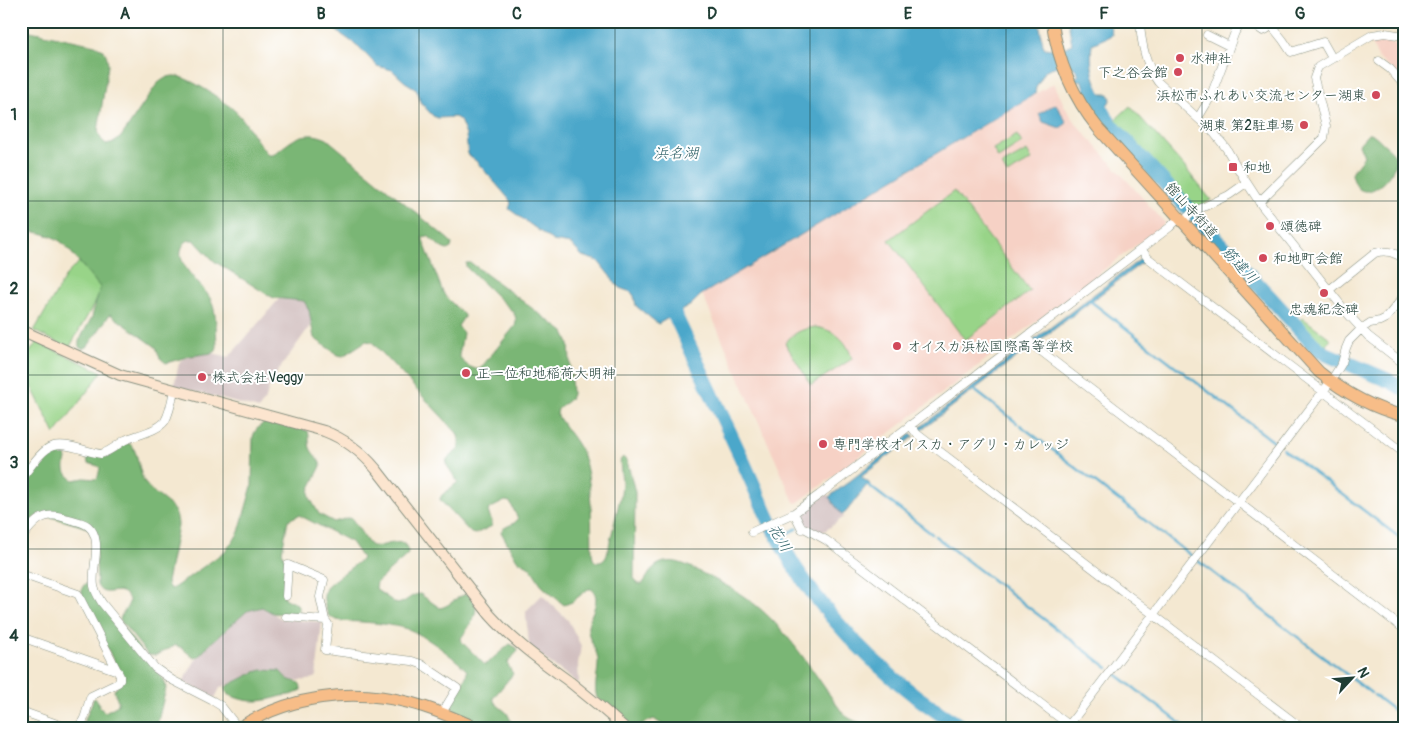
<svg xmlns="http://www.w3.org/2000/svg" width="1425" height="750" font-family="Pangolin,'Klee One',sans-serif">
<rect width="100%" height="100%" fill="#fff"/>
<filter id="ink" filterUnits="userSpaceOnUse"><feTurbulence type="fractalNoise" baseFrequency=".02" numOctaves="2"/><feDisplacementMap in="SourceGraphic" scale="10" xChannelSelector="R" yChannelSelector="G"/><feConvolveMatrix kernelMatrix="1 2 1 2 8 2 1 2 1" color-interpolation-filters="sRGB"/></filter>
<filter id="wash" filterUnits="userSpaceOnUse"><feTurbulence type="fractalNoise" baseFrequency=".0096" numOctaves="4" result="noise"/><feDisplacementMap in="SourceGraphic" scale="20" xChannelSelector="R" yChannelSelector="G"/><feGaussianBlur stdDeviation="1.12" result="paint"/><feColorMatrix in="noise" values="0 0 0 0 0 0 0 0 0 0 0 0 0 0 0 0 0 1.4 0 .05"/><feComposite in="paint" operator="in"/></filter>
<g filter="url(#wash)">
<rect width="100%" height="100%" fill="#f4e8d1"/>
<path fill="#f6d1c5" d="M1374,40L1404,46V81L1379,59L1370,42Z
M1054,83L1065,107L1079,127L1165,223L815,490L797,503L794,502L702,294Z"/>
<path fill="#d1bfbf" d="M279,299L300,300L304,301L309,310L312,323L271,381L266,398L259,409L174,386L179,363L182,360L190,356L212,353L229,357Z
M827,494L844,517L822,533L802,523L799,516L800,513Z
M542,595L568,620L581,646L578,664L579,684L527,646L529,643L526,617V611Z
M262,607L282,619L322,622L316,677L308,680L291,681L287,679L280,671H259L220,688L215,698L183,682L195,661L212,642L247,611Z"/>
<path fill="#98d488" stroke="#5c885e" d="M1130,106L1182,164L1211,200L1191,210L1112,123Z
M1017,135L1022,143L998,158L993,149Z
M1027,151L1032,160L1007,174L1002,165Z
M954,191L1030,291L965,340L889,240Z
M79,262L100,287L97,299L69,348L34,331L67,274Z
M1303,318L1331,339L1326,345L1342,358C1319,348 1314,342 1297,324Z
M815,327C835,330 847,340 852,359L811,385L785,343C793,333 802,329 815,327Z
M37,342L102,372L55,434L27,378L23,362Z"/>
<path fill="#7ab674" stroke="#4c7a54" d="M21,29L95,45C105,50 107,53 108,65L98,131L101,139L106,144L115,142L121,137L157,84C162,80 167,76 174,76C187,75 231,105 239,115C250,127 257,144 269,155H273C278,152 281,148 286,145C300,134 311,132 327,139L449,240L452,244L451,248L447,250L442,248L428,236L423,237V240L442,290L445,296L464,315V317L458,326L463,333L459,355C462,363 472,370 480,369L515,326C517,320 516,317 513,312L466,267V263H471L564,332L567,338L569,345L572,394L570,399L558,409L557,414C564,428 576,439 582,453C593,479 591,524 592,553L593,559L596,562H601L605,559L607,555L621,494L622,483L620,462L621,459L623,457L627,461L635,492L634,579L637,584H642C648,578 650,568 659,564C674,557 688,566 702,573C718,581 734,589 749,600C787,627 814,674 842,712C860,731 877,718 899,729H668L654,719L634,727L629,725L597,698C593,686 599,672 598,659C596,647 587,638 588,626C590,613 602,601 592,589H588L572,602L564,605L543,587L530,567L517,560L501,532C504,525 514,526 518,519L510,502L505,501L489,509L488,512L492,521V526L475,534L471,533L441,501L440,499L442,495L458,482L446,464L447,459L459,449V439L457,433L372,342L366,341L343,356L338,355L314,338L309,310L304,301L274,298L268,295L214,261L194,240C190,240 187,240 184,244C170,262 204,285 211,300C217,314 216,332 217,346L216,351L212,353L190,356L166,363L160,358L156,347L110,314L88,346L82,349L79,347V341L92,317L100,287L65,245C53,234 37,232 21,230Z
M1369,133C1375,134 1379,140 1384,144C1388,148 1393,151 1395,156C1400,169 1375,197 1361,190C1356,188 1353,179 1352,174L1354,169L1364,156L1359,144Z
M268,421H273L308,431C310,437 308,442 310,448C313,455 319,458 321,466L310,488L309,492L310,498L319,514L334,522L348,518L352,519L369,544L374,547C386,546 408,534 408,554L377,582L376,588L378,591L397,604C406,603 411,594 420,594L440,608C451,606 457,595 468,594C470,597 474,601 475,604C479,614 467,630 461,638L462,642L485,665L510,644L517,648L518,651L507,663L513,674L493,698L495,703L507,713L512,723L523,729H495L457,713C452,709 451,706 452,701L466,677L467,671C456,658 424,635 408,629C394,625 377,623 362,622C351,621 338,623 329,616C324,606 321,594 328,585L361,560L362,558L351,542L299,515L288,520L282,551L285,560L283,595L285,599L297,604L299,611L294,615L273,613L262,607L247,611L212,642L199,656L194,658L182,648L176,645L156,655H148L120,620C121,611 135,604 126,595C116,585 104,600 97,585L95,530L41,514L34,518L21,534V484L45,455L53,449L63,448L67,452C66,464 60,472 74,480L84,478L96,479L98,477L100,468L98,466L88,463L87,458L89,456L129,443C139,450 138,472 145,483C157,500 178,502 178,526L167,582L168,586L171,589L175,587L224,552L232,543L239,532L252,486L253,437C255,429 260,425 268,421Z
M85,584H88L90,586L164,680L166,688L156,729H81L94,698L97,700L101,709L105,712L118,705V701L114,690L123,681L82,595V588Z
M262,670L280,671C283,674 286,679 290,680C297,683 301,680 301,690C295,695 289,695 282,696C262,702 247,704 228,694L225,689L227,686L255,672Z"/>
<path fill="#4ca7ca" stroke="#36727f" d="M319,21H1039L1043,45L1045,48C1054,50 1064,49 1072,44L1068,21H1109L1112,35L1092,44C1090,64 1092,75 1101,94H1109L1111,99L1108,104L1098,110L1081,80L1075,81L1074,79L1079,75C1073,60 1058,65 1046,70L1036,87L1035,94L701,295L691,305L658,324L636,306L634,296L631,292L622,289L617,285L598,261L582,256L571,244L553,241L509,209L511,203L509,199L477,162L468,154L466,135L460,120L455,117L438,118L433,116L421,103L418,93L415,88L405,82L392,70L377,66L358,46L328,25Z
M1056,104L1067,123L1060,128L1043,122L1039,114Z
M1142,258L1144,261L1035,344L1034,340Z
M1027,345L1030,347L919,432L918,429Z
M911,434L914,436L861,477L870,484L868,486L867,485L846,512L842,515L829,497Z"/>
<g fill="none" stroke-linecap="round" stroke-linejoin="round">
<path stroke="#4ca7ca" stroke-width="2.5" d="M1089,300L1278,445
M973,389L1017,423
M1020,425L1193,557
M1283,449L1404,541
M868,485L932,534
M935,536L1108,668
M779,537L798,528
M1198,561L1371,693
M1113,672L1188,729
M1374,695L1404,718
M209,729L211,727"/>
<path stroke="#4ca7ca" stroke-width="15" d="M1091,90L1108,121L1113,127L1313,344L1324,353L1392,382L1404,389
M666,296C691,350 716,404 741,457C758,495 774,534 796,569C839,634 898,690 965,729"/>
</g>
</g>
<g filter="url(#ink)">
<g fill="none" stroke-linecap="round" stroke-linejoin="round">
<g stroke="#8a9282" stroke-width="9">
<path id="street" d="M1140,21C1141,43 1145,64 1158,82L1214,133L1226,148L1243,177L1262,206L1348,314L1368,336L1404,364
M1249,21L1263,31L1267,29L1273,22
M1271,25L1283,40L1291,52L1323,42L1332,58
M1207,35L1229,46
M1379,61L1390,69L1404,85
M1198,118L1210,98L1235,32L1242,21
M1259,202L1324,138L1326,126L1314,78L1318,67L1372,35L1385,33L1404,36
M1182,222L1193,212L1229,195L1246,183
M1141,249L1148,258L1404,453
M1329,290L1375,253C1386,249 1394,253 1404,258
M1026,337L1033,345L1404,629
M910,425L917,434L1303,729
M21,479C29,469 37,456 47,449C60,439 86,452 101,454C111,451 117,445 125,440C136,435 158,431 165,421C170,412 172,400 174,390
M794,513L802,529L804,528L826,540L1069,725
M752,532L794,513L819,495L1170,227L1179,218
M21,539C32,524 42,511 62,517C70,520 81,521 88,526C104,539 91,568 94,586C95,592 99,598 102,603L155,668L172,680L213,701L221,706L238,728
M21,574L78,594L120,676V680L118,683L91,696C86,707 87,722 75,729
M286,596L288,565L324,580L320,597L325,620
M286,617L325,620L328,624L325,650L412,661L421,664L457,688L442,713
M21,637L118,671
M21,711L71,729
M1066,729L1331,381L1342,363L1346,348L1349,341L1361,329L1370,323L1380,321L1386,318L1397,305L1404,295"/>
</g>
<g stroke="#8a9282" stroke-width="12">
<path id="secondary" d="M21,330L120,375L324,431C345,439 361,451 376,469L490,615C514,642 541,661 570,682C589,697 608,713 626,729"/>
</g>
<g stroke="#8a9282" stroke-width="13">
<path id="primary" d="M1052,21C1058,62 1072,96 1098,128L1319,372C1345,393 1372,408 1404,416
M237,729C288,696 352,687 411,703C434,709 457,719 479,729"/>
</g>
<use href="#street" stroke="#fff" stroke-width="8"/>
<use href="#secondary" stroke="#fce5cf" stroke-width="10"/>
<use href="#primary" stroke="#f7bd88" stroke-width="11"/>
</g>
</g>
<path fill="none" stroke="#1f3d34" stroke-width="1" stroke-opacity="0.55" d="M223,21V729M419,21V729M615,21V729M810,21V729M1006,21V729M1202,21V729M21,201H1404M21,375H1404M21,549H1404"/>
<g fill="#d1495b" stroke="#fff" stroke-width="2">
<circle cx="1180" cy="58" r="5"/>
<circle cx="1178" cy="72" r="5"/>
<circle cx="1376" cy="95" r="5"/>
<circle cx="1304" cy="125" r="5"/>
<rect x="1228" y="162" width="10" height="10" rx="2.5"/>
<circle cx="1270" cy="226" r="5"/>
<circle cx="1263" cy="258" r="5"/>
<circle cx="1324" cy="293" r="5"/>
<circle cx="897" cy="346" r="5"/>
<circle cx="466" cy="373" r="5"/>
<circle cx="202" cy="377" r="5"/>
<circle cx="823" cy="444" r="5"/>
</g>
<g text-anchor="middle" stroke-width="4" stroke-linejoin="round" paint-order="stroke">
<g font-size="14" fill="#1f3d34" stroke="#fff" text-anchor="start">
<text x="1190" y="63">水神社</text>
<text x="1168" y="77" text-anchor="end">下之谷会館</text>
<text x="1366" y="100" text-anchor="end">浜松市ふれあい交流センター湖東</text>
<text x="1294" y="130" text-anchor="end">湖東 第2駐車場</text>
<text x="1243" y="172">和地</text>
<text x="1280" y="231">頌徳碑</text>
<text x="1273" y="263">和地町会館</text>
<text x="1324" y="314" text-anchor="middle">忠魂紀念碑</text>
<text x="907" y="351">オイスカ浜松国際高等学校</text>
<text x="476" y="378">正一位和地稲荷大明神</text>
<text x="212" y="382">株式会社Veggy</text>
<text x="833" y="449">専門学校オイスカ・アグリ・カレッジ</text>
</g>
<g font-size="14" fill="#1f3d34" stroke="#fff">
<text transform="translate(1192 210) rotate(48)" y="5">舘山寺街道</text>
</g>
<g font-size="15" font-style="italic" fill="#2f6268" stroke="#fff">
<text x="676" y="158">浜名湖</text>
<text transform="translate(1240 265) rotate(47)" y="5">筋違川</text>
<text transform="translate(780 538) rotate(60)" y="5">花川</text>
</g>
</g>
<rect width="1425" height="750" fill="none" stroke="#fff" stroke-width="55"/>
<g transform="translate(1352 678) rotate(64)" stroke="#ffffff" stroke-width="4" paint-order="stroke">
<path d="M0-4L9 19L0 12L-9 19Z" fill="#1f3d34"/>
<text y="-8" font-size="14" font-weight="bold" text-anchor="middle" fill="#1f3d34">N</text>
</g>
<rect x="28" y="28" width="1370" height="694" fill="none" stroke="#1f3d34" stroke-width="2"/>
<g font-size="16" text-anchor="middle" font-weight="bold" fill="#1f3d34">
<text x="125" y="19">A</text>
<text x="321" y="19">B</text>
<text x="517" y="19">C</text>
<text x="712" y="19">D</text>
<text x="908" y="19">E</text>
<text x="1104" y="19">F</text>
<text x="1300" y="19">G</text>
<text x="14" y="120">1</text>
<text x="14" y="294">2</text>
<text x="14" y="468">3</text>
<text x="14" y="641">4</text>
</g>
</svg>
